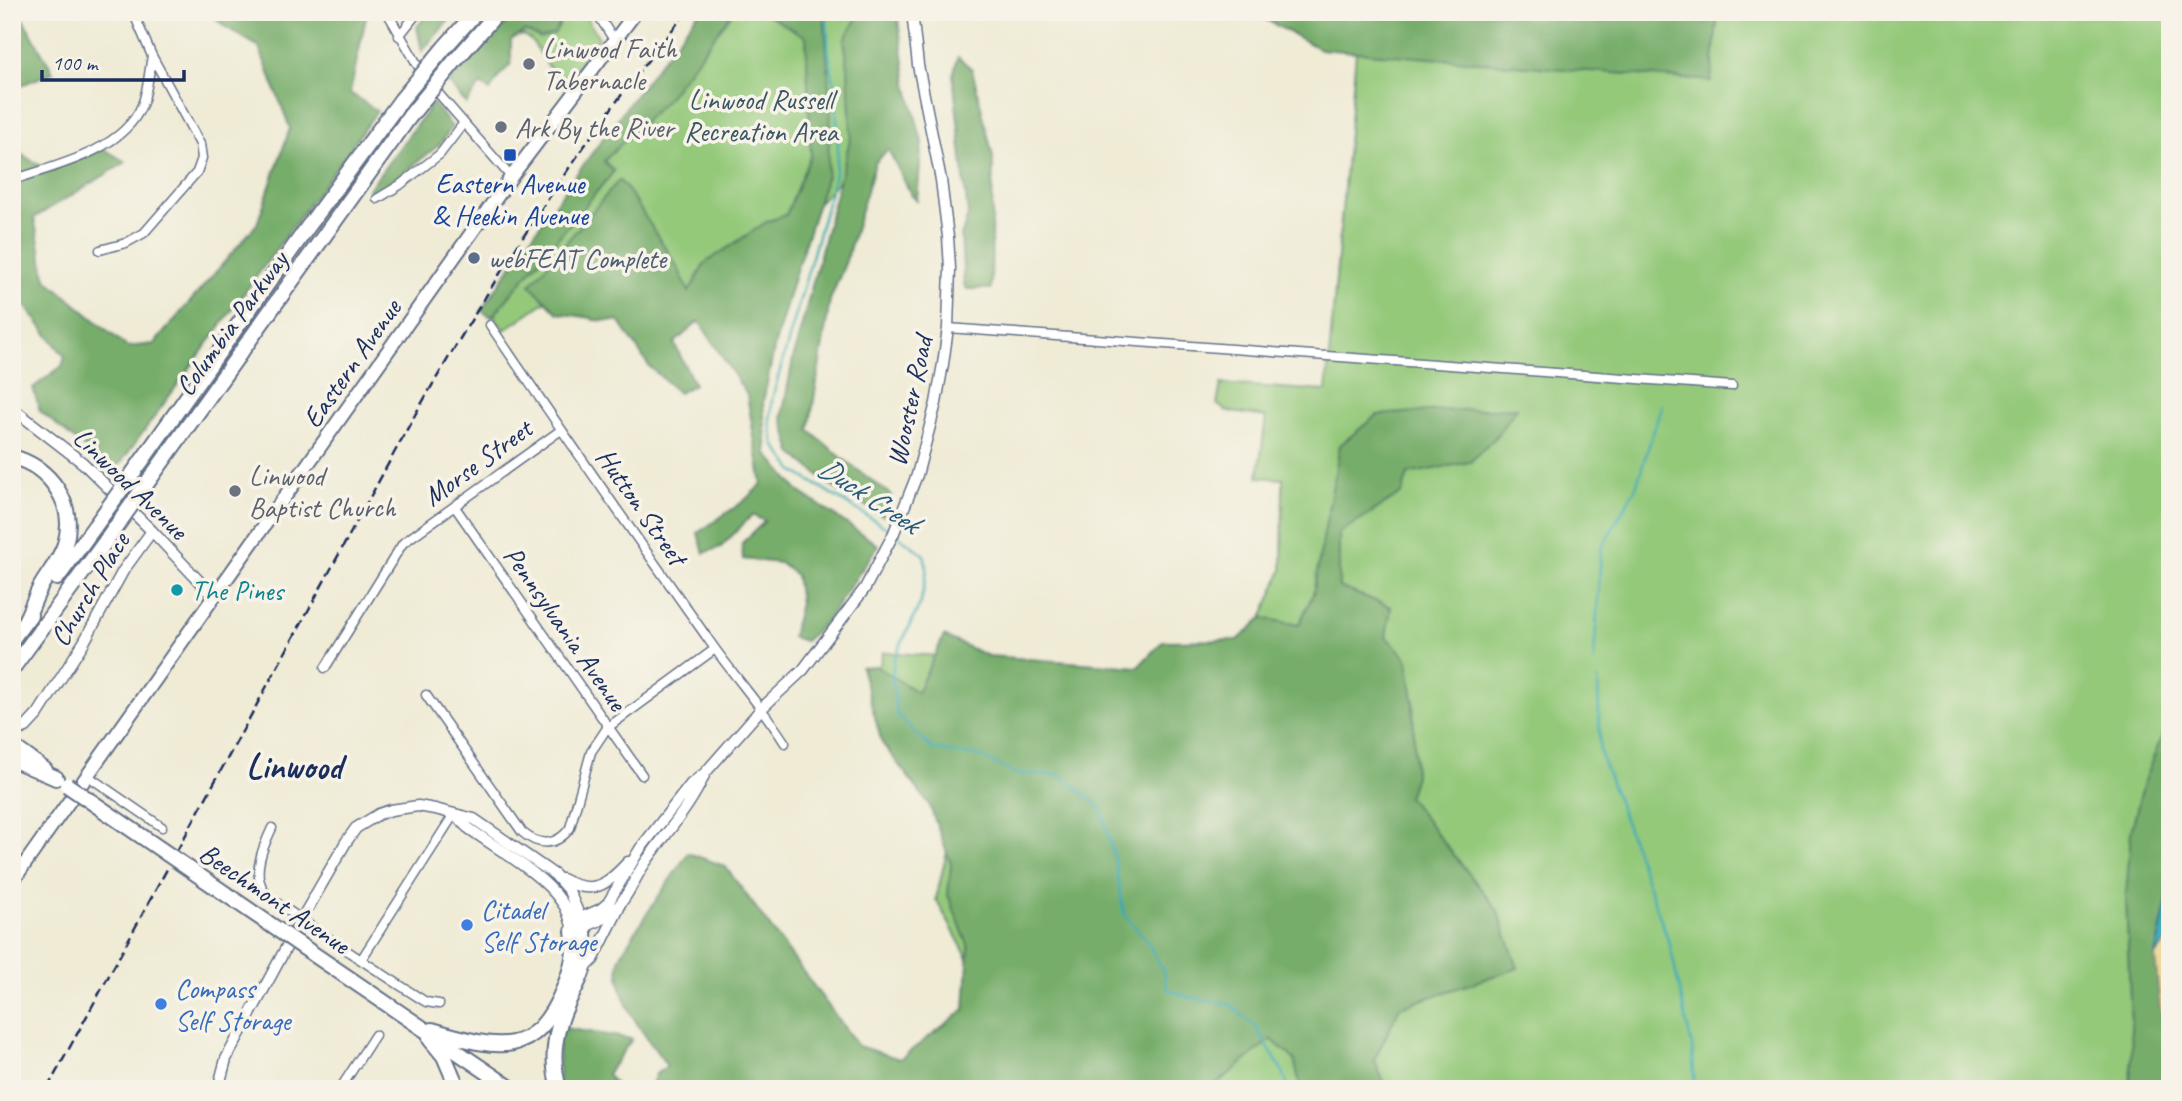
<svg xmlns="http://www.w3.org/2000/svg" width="2182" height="1101" font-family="Caveat,sans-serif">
<rect width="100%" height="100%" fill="#f7f3e8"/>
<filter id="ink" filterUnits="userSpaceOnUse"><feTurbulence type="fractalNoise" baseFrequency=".0143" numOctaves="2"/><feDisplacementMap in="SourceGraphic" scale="14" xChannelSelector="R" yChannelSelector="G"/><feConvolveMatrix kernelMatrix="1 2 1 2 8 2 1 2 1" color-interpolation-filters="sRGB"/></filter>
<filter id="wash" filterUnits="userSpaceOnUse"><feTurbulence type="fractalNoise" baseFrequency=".00686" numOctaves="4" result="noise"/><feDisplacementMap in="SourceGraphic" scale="28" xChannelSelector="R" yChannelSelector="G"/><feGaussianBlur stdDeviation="1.57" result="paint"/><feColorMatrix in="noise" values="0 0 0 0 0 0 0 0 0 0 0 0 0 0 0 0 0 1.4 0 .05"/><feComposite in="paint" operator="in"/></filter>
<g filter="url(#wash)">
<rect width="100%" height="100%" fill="#efebd5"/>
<path fill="#94c97a" stroke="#587c6c" stroke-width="2" d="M506,12H583L599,38L561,86L532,41L523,35L520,36Z
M711,12H880L898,118L807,215L650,339L591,270L504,330L489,308L518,254L554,228Z
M1717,12H2170V1089H890L998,1014L936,899L956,813L869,672L880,664L883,652L1302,682L1308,605L1299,625L1262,618L1282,570L1283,479L1258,477L1266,417L1226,411L1217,404L1221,384L1326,391L1357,41Z"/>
<path fill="#77ad6a" stroke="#496e64" stroke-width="2" d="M12,12H19L53,72L12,89Z
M209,12H367L350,93L377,111L114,472L40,411L33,388L62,366L65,357L12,289V149L46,169L100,147L126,162L34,218L46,279L127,347L154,344L257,224L290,128L259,47L224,26Z
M429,12H456L422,51L417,27Z
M517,12H561L559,26L554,34L540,38L525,31L511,40V64L499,76L490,91L481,84L466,104L448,82Z
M699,12H733L666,100L604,161L614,171L492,317L481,311C549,208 623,110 699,12Z
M763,12H824L831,115L827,175L795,274L775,344L763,402L767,454L797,490L878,545L826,622L805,641L792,637L800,603L796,575L780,563L743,559L742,543L765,521L752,515L721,547L704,553L698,533L744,501L762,484L747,395L699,321L674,343L694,384L679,393L649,366L619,321L593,320L592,318L558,313L530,285L619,180L628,190L677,266L689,292L705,263L768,221L786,215L811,154L806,37Z
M863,12H897L907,84L922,142L917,200L912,196L888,149L875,163L846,261L830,300L809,430L842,458L891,495L883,516L836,489L792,453L782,417L793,359L851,136L848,68L844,40L858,16Z
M1252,12H1718L1711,81L1320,49Z
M958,57L972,69L993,157L991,289H967L964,285L961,236L968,215L953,75Z
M433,103L452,127L440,144L377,194L368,190Z
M1517,408L1494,439L1470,462L1408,474L1402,493L1339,533V587L1391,607L1386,637L1407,658L1413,700L1415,776L1408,797L1497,909L1518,968L1400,1007L1374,1060L1387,1089H1301L1294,1059L1271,1039L1211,1089H650L656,1074L667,1066C645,1034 615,1003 619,961C619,951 678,869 688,853L725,866L858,1046L900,1059L965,1009L969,948L948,895L951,864L929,804L882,743L861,667L876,666L917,692L944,636L988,656L1138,667L1163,641L1238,640L1262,618L1299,625L1313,594L1340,445L1377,415L1428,411Z
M2170,717V857L2167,901L2155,956L2160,1009L2170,1031V1089H2133L2130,1080L2132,1053L2126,897L2131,832L2145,778Z
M558,1027L632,1039L607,1074L619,1089H559Z"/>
<path fill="#eeda9e" stroke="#84847e" stroke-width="2" d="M2170,937V1031L2160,1009L2155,956Z"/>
<path fill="#39aab5" stroke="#2a6c8a" stroke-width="2" d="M2170,857V937L2155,956L2167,901Z"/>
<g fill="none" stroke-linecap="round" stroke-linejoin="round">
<path stroke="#39aab5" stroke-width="2.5" d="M827,12L828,49L836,98L838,151L834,179L772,399L770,422L774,444L794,471L890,530
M896,534L924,555L927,568L921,602L894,659L892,678L897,715L932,749L982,757L1016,774L1060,775L1101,808L1115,861L1124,914L1147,941L1165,975L1167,989L1188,997L1230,1004L1256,1027L1283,1072L1289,1089
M1594,661L1601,549L1636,487L1662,404
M1598,680L1600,752L1670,945L1692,1047L1695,1089"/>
</g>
</g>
<g filter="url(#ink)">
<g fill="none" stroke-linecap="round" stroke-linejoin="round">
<g stroke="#657188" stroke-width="11">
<path id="minor" d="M387,12L425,78L511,177
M596,12L614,40
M399,36L418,12
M12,180C55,166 123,151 142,105C148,90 149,72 152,56
M377,199L400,185L440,154L463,124
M100,250L126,243L144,233L197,172L202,158L200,144L152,56L133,12
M490,325C561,430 633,533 706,636C731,673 761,705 785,743
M948,328L1732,386
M455,507L642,775
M325,668L403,543L561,430
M426,695L522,832C539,847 557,846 570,828L591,752L607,728L715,649
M88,776L162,827
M272,828C264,845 252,871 263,889C269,900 282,906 292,913C335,944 381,973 426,1002L439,1004
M361,960L454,814
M340,1089L375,1035"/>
</g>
<g stroke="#657188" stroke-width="13">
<path id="tertiary" d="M12,408L83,463L152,531L214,597
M12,733L26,727L38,714L84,642L123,571L152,531
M455,815L467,827C494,847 542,873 561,901C568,909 571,921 573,931C585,926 598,923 608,915C626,903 633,880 645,863C665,834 692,805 705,773
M562,879C593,896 607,885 628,862
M571,922L601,909L608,903L640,849L691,784L705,773L762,708L803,670L865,588L893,535L917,475L936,403L943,364L948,328L950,268L948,237L941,180L918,65L912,12
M583,970L593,960L619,908
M218,1089L226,1059L301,920L346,842L356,828L379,814L391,810L418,806L435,809L474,819L555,875L569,891L582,922"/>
</g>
<g stroke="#657188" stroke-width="16">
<path id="primary" d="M12,882L511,177L636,12"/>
</g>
<g stroke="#657188" stroke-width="18">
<path id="trunk" d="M12,746L45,770
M303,947L512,1089
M432,1030C495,1048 534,1062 564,988C571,970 577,951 573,931
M430,1039L444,1056L458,1089
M559,1089C550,1057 555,1029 569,1000C574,990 580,980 583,970C586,956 584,941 584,927"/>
</g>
<g stroke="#657188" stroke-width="18">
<path id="motorway" d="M444,48L476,12
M454,62L498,12
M12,457C50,466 77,505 65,544C60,560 49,572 41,586C35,597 31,610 25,621
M141,462L307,228L401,100
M152,476L410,116
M57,578L95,526
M12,639L30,615
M12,669L108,538
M12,759L56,778"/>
</g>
<use href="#minor" stroke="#fff" stroke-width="8"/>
<use href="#tertiary" stroke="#fff" stroke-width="10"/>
<use href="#primary" stroke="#fff" stroke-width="12"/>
<use href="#trunk" stroke="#fff" stroke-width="14"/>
<use href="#motorway" stroke="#fff" stroke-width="14"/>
<path stroke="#1b2f5e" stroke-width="2.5" stroke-dasharray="10 5" stroke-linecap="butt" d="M47,1089L416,413C497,274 583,136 687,12"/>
<g stroke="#657188" stroke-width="18" stroke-linecap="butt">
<path id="trunk-bridge" d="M67,785L303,947"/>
</g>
<g stroke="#657188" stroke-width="18" stroke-linecap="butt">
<path id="motorway-bridge" d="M401,100L444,48
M410,116L454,62
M95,526L141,462
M108,538L152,476"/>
</g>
<use href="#trunk-bridge" stroke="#fff" stroke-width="14"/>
<use href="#motorway-bridge" stroke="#fff" stroke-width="14"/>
</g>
</g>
<g fill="#6b7280" stroke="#f7f3e8" stroke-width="2.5">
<circle cx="529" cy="64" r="7"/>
<circle cx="501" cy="127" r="7"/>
<circle cx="235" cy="491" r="7"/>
</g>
<rect fill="#1a4fb4" stroke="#f7f3e8" stroke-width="2.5" x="503" y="148" width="14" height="14" rx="3.5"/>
<circle fill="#5c6f8a" stroke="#f7f3e8" stroke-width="2.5" cx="474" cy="258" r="7"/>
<circle fill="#0f9aa8" stroke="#f7f3e8" stroke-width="2.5" cx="177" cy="590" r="7"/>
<g fill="#3f7fe0" stroke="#f7f3e8" stroke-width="2.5">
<circle cx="467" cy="925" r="7"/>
<circle cx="161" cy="1004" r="7"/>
</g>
<g text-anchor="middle" stroke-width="7" stroke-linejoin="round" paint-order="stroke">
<g font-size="28" fill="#5b616d" stroke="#f7f3e8" text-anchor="start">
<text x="543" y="58">Linwood Faith<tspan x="543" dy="32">Tabernacle</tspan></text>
<text x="515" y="137">Ark By the River</text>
<text x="249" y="485">Linwood<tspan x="249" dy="32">Baptist Church</tspan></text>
</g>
<g font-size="28" fill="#395665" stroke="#f7f3e8">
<text x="761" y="109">Linwood Russell<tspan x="761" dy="32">Recreation Area</tspan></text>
</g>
<g font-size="28" fill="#164399" stroke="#f7f3e8">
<text x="510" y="193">Eastern Avenue<tspan x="510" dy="32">&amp; Heekin Avenue</tspan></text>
</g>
<g font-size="28" fill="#4e5e75" stroke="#f7f3e8" text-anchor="start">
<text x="488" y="268">webFEAT Complete</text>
</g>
<g font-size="28" fill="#1b2f5e" stroke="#f7f3e8">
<text transform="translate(231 323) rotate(-54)" y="10">Columbia Parkway</text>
<text transform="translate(351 363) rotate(-55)" y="10">Eastern Avenue</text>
<text transform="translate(909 401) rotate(-78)" y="10">Wooster Road</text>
<text transform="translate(477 462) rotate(-36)" y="10">Morse Street</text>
<text transform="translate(131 483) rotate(44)" y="10">Linwood Avenue</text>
<text transform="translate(642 506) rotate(55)" y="10">Hutton Street</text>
<text transform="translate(89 589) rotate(-59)" y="10">Church Place</text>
<text transform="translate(566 628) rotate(55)" y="10">Pennsylvania Avenue</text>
<text transform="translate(275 898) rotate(34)" y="10">Beechmont Avenue</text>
</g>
<g font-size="28" fill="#0d838f" stroke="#f7f3e8" text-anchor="start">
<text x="191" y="600">The Pines</text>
</g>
<g font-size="28" fill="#366cbe" stroke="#f7f3e8" text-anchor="start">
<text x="481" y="919">Citadel<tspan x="481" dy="32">Self Storage</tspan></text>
<text x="175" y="998">Compass<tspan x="175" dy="32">Self Storage</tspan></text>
</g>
<g font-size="30" font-style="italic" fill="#265a7c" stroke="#f7f3e8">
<text transform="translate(869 495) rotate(33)" y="10">Duck Creek</text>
</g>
<g font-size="35" font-weight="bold" fill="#1b2f5e" stroke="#f7f3e8">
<text x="294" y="778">Linwood</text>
</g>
</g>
<rect width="2182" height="1101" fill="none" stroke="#f7f3e8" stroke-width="42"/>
<path d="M42 70v10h142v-10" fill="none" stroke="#1b2f5e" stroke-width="3.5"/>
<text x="52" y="70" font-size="21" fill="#1b2f5e" stroke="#f7f3e8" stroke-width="5" paint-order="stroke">100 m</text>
</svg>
